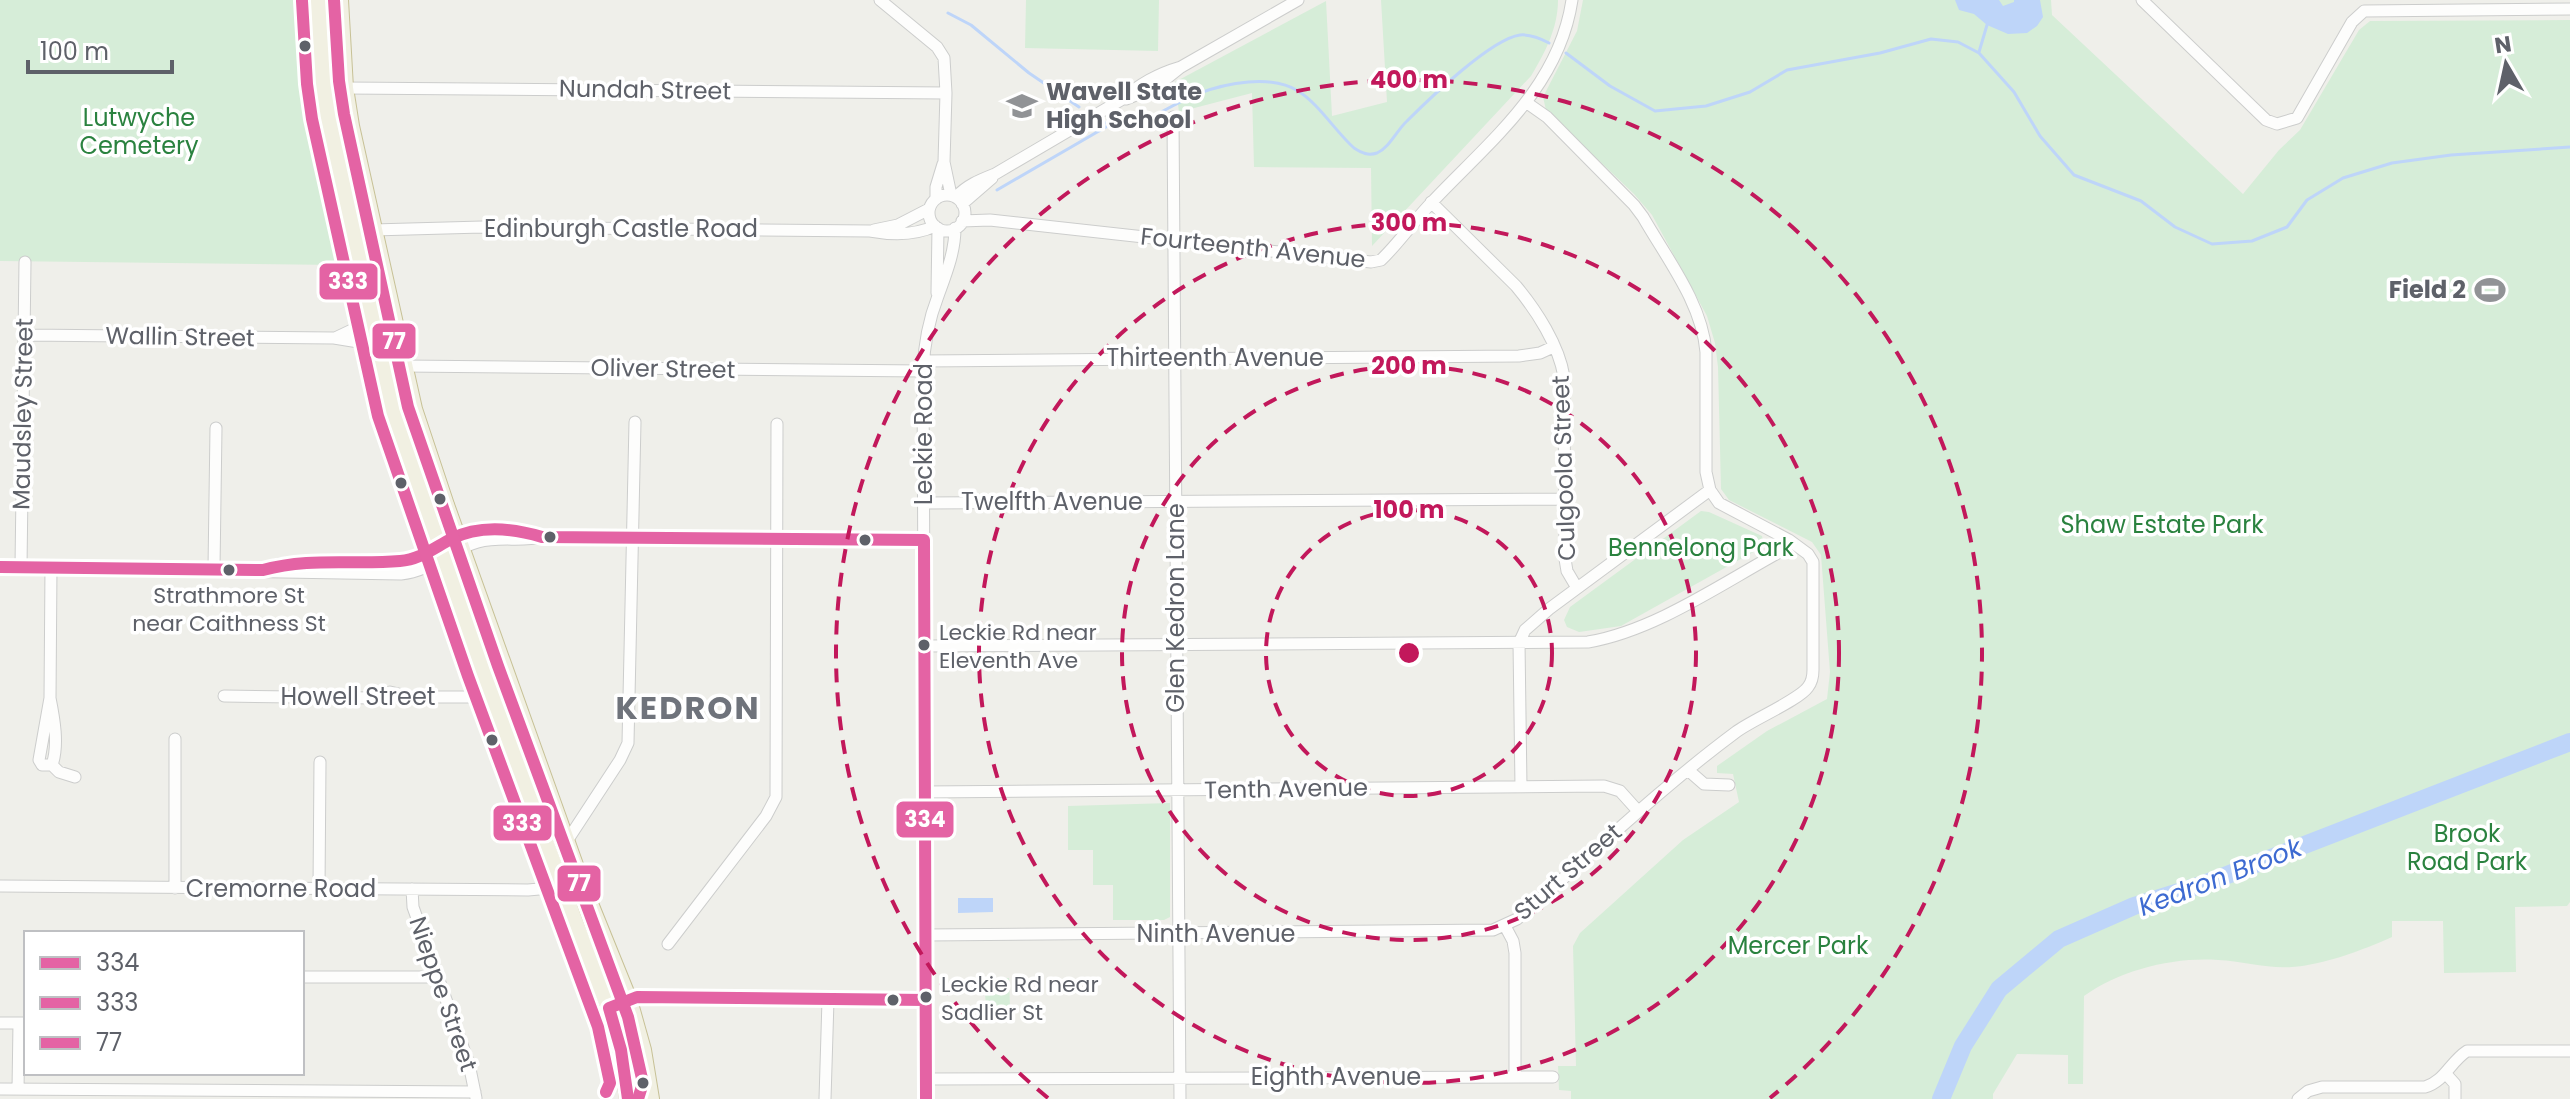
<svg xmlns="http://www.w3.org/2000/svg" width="2570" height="1099" font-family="Poppins,sans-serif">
<rect width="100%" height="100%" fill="#efefea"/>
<path fill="#d6edd8" d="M0,0H301L305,108L339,265L0,261Z
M1026,0H1159L1158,51L1025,48Z
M1381,0H1558C1558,28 1545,53 1531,76L1372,246L1371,168L1254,167L1252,93L1179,112L1175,82L1326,1L1332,116L1387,102Z
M1583,0H2051L2052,15L2243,194L2279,150L2300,130L2359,30L2370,21L2570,20V902L2567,906L2515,907L2516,972L2444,973L2443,921H2392V937C2363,950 2323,965 2292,967C2268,969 2242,961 2218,960C2172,957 2121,970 2084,996L2083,1084H2068V1055L2017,1054L1993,1094V1099H1571V1091L1559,1090L1558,1066H1576L1573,946L1580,933L1683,840L1739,802L1733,774L1717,773V766L1767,731L1827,699L1830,672L1821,555L1812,542L1729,500L1721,489L1718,367L1715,343L1707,316L1652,215L1634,194L1546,110L1543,97L1577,31Z
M1701,511L1709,512L1762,536L1764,546L1621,626L1579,632L1567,627L1564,620L1570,607Z
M1170,803V917L1164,920H1113V885H1093V850H1068V806Z
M1009,978L1010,1006L986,1007L985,993H981V979Z"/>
<path fill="#bed5f9" d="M1955,0H1999L2003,6L2014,2V0H2040L2043,17L2037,26L2027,33L2008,34L1987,25L1974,14L1959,10Z
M958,898H993V912L958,913Z"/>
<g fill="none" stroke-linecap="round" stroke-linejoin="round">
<path stroke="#bed5f9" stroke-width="3" d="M948,13L971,25L1029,73L1079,107
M1979,52L1987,25
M1566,53L1610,86L1655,111L1706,106L1750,92L1787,70L1880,53L1931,39L1958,42L1979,53L2014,92L2040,136L2074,175L2141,201L2175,227L2212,244L2252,241L2287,227L2307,200L2343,178L2392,163L2451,155L2570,147
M1106,123C1142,131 1166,106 1197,94C1226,83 1271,74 1298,91C1318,103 1336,132 1354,148C1362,153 1368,156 1377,153C1390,147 1397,130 1407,121C1429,99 1491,39 1520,35C1531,34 1540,38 1549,43
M997,190L1111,124"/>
<path stroke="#bed5f9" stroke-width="18" d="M1941,1099L1963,1046L1999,989L2059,939L2134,906L2204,884L2570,742"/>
<g stroke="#cccdcc" stroke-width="13">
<path id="minor" d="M880,0L937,47L944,58L946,93L944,162L951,195
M2142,0L2266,120L2277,124L2297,118L2352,22L2364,11L2570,9
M345,88L946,93
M1126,99C1147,92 1164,82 1181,67L1298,0
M1173,117L1180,1099
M929 213a18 18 0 1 1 36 0a18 18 0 1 1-36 0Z
M956,197C967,185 980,180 995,174L1121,100C1140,84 1157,74 1181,67
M936,199V187L943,164
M1431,202L1516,286C1536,310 1559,345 1564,377L1565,559L1567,571L1577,588
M962,204L992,178
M962,221L990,220L1343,259L1371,262L1381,260C1400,242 1415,219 1434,200C1491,140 1559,87 1572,0
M373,230L482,227L870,231C892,235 914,236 935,226
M874,230L898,225L929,209
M937,293L938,228
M25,335L334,338L377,345
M335,338L354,329L370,312
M923,361L1519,356L1540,353L1553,347
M403,366L923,371
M924,503L1565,499
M0,567L401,574C431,571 451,549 478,542C499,536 521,542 542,537L924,540
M21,567L25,262
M214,569L216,428
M263,569L279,564L314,561L409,560L458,536L473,531H519L541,536
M925,646L1588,642C1653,631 1718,586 1776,554L1789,540
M224,696L374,698L390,692L411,697H476L492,694
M50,698L39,760L42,765H52C59,745 54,718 50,698L51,567
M52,765L59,772L75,777
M1688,770L1704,784L1729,785
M1521,787L1519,643L1525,630L1549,609L1710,490
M925,792L1604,786L1620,791L1638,811
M567,841L620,760L628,743L635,422
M0,886L528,890L562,887
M175,888V739
M319,889L320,762
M412,889L413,907L469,1064L476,1098
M1505,926L1513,941L1515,953V1076
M926,935L1493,930L1517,919C1590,856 1658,790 1736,732C1752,720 1799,700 1808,687C1812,682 1813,676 1813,670V562L1808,554L1789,540L1719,503L1710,490L1706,472V352C1702,303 1667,259 1643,217L1634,205L1547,117L1527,103
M668,944L766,816L776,797L777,424
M302,977H438
M609,1008L646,996L697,999L926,1000
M0,1023H23
M2446,1074L2455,1084V1099
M926,1079L1553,1077
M0,1089L475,1092
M18,1089L19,1023
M825,1099L828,1000
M926,1099L923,371C924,346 929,319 938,296C946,274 955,252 955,228
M2298,1099L2308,1091L2322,1087H2425C2445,1081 2450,1062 2467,1051H2570"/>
</g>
<g stroke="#c7c196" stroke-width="18">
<path id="highway" d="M318,0L323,83L328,117L393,411L483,671L575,923L609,1008L621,1050L628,1099
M340,0L345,88L351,126L414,409L446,505L580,879L629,1000L643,1050L651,1099"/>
</g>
<use href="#minor" stroke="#fdfdfc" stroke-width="11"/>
<use href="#highway" stroke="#f1f0e2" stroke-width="16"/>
<g stroke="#fff" stroke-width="18">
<path id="bus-1" d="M924,540L926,1099
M0,567L263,570C309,557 353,565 400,561C419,560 434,548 451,539C479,525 512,528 542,537L924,540
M628,1099L621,1050L609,1008L637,997L926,1000"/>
</g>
<g stroke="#fff" stroke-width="18">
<path id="bus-2" d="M302,1L307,84L312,119L378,416L468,676L598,1027L610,1083L606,1092"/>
</g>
<g stroke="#fff" stroke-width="18">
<path id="bus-3" d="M334,0L339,81L344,114L408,407L498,666L628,1017L643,1083L638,1099"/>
</g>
<use href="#bus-1" stroke="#e463a4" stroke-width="12"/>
<use href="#bus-2" stroke="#e463a4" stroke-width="12"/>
<use href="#bus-3" stroke="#e463a4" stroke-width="12"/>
</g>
<g fill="none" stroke="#c2185b" stroke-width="4" stroke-dasharray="14 10">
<circle cx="1409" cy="653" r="143"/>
<circle cx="1409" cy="653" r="287"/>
<circle cx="1409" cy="653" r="430"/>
<path d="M1048 1098A573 573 0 1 1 1770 1098"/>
</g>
<defs>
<g id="school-bare" transform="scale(2.4)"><path d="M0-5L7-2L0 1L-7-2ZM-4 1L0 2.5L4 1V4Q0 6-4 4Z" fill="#919396" stroke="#fff" stroke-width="2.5" paint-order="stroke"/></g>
<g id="stadium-bare" transform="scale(2.4)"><path d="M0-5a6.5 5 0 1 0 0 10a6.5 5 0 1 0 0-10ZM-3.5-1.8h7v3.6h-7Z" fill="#919396" stroke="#fff" stroke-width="2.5" paint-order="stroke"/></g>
</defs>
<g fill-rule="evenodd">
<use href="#school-bare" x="1022" y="106"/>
<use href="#stadium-bare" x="2490" y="290"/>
</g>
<g fill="#5e6169" stroke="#fff" stroke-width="3">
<circle cx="305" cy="46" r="7"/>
<circle cx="401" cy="483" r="7"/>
<circle cx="440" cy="499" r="7"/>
<circle cx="550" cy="537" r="7"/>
<circle cx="865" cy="540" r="7"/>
<circle cx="229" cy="570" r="7"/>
<circle cx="924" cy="645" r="7"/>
<circle cx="492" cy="740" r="7"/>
<circle cx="926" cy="997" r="7"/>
<circle cx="893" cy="1000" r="7"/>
<circle cx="643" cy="1083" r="7"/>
</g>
<g text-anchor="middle" stroke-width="7" stroke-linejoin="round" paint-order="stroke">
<g font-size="22" fill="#5e6169" stroke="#fff" text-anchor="start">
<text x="229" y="603" text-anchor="middle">Strathmore St<tspan x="229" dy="28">near Caithness St</tspan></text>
<text x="939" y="640">Leckie Rd near<tspan x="939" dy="28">Eleventh Ave</tspan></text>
<text x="941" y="992">Leckie Rd near<tspan x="941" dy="28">Sadlier St</tspan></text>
</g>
<g font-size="24" fill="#5e6169" stroke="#fff">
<text transform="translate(645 90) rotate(1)" y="8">Nundah Street</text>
<text x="621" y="237">Edinburgh Castle Road</text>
<text transform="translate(1253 248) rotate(6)" y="8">Fourteenth Avenue</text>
<text transform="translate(180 337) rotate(1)" y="8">Wallin Street</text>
<text x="1215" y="366">Thirteenth Avenue</text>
<text transform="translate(663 369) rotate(1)" y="8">Oliver Street</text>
<text transform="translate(23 414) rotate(-89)" y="8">Maudsley Street</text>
<text transform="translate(924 434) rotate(-90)" y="8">Leckie Road</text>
<text transform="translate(1564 468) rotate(-92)" y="8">Culgoola Street</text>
<text x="1052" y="510">Twelfth Avenue</text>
<text transform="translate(1176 608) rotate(-90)" y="8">Glen Kedron Lane</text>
<text x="358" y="705">Howell Street</text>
<text transform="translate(1286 789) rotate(-1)" y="8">Tenth Avenue</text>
<text transform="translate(1568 872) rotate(-41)" y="8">Sturt Street</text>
<text x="281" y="897">Cremorne Road</text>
<text x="1216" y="942">Ninth Avenue</text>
<text transform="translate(443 994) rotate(71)" y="8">Nieppe Street</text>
<text x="1336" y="1085">Eighth Avenue</text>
</g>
<g font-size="24" font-weight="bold" fill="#5e6169" stroke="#fff" text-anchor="start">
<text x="1046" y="100">Wavell State<tspan x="1046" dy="28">High School</tspan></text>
<text x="2466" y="298" text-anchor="end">Field 2</text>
</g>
<g font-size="24" fill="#2a823f" stroke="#fff">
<text x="139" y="126">Lutwyche<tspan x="139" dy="28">Cemetery</tspan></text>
<text x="2162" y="533">Shaw Estate Park</text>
<text x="1701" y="556">Bennelong Park</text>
<text x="2467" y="842">Brook<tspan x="2467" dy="28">Road Park</tspan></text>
<text x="1798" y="954">Mercer Park</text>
</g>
<g font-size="26" font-style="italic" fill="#3d6ad1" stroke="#fff">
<text transform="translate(2220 877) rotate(-21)" y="9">Kedron Brook</text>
</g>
<g font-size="32" font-weight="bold" letter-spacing="2" fill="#6f737b" stroke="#fff">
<text x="688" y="719">KEDRON</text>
</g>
</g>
<circle cx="1409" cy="653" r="12" fill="#c2185b" stroke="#fff" stroke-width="4"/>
<g font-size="24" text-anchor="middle" font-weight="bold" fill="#c2185b" stroke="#fff" stroke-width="7" stroke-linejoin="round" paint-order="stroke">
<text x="1409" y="88">400 m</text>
<text x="1409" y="231">300 m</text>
<text x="1409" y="374">200 m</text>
<text x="1409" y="518">100 m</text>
</g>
<g stroke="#fff" stroke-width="3">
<rect x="318" y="262" width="61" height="39" rx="8" fill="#e463a4"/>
<rect x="371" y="322" width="46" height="38" rx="8" fill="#e463a4"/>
<rect x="895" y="800" width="60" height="39" rx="8" fill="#e463a4"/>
<rect x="492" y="804" width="61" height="38" rx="8" fill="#e463a4"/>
<rect x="556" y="864" width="46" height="39" rx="8" fill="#e463a4"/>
</g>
<g font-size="22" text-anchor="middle" font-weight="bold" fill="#fff">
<text x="348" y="289">333</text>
<text x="394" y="349">77</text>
<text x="925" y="827">334</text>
<text x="522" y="831">333</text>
<text x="579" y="891">77</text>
</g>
<rect x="24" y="931" width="280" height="144" fill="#ffffff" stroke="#bfc0c3" stroke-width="2"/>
<rect x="40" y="957" width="40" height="12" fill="#e463a4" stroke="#bfc0c3" stroke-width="2"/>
<text x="96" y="971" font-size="24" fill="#5e6169">334</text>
<rect x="40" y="997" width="40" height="12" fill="#e463a4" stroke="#bfc0c3" stroke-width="2"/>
<text x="96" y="1011" font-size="24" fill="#5e6169">333</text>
<rect x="40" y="1037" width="40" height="12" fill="#e463a4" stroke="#bfc0c3" stroke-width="2"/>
<text x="96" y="1051" font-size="24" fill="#5e6169">77</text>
<g transform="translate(2506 64) rotate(351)" stroke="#ffffff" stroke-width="6" paint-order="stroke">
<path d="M0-6L14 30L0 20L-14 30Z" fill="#5e6169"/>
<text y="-12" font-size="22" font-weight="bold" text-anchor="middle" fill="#5e6169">N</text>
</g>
<path d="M28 60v12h144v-12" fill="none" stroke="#5e6169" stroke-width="4"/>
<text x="40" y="60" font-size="24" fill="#5e6169" stroke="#ffffff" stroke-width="6" paint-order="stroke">100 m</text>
</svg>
